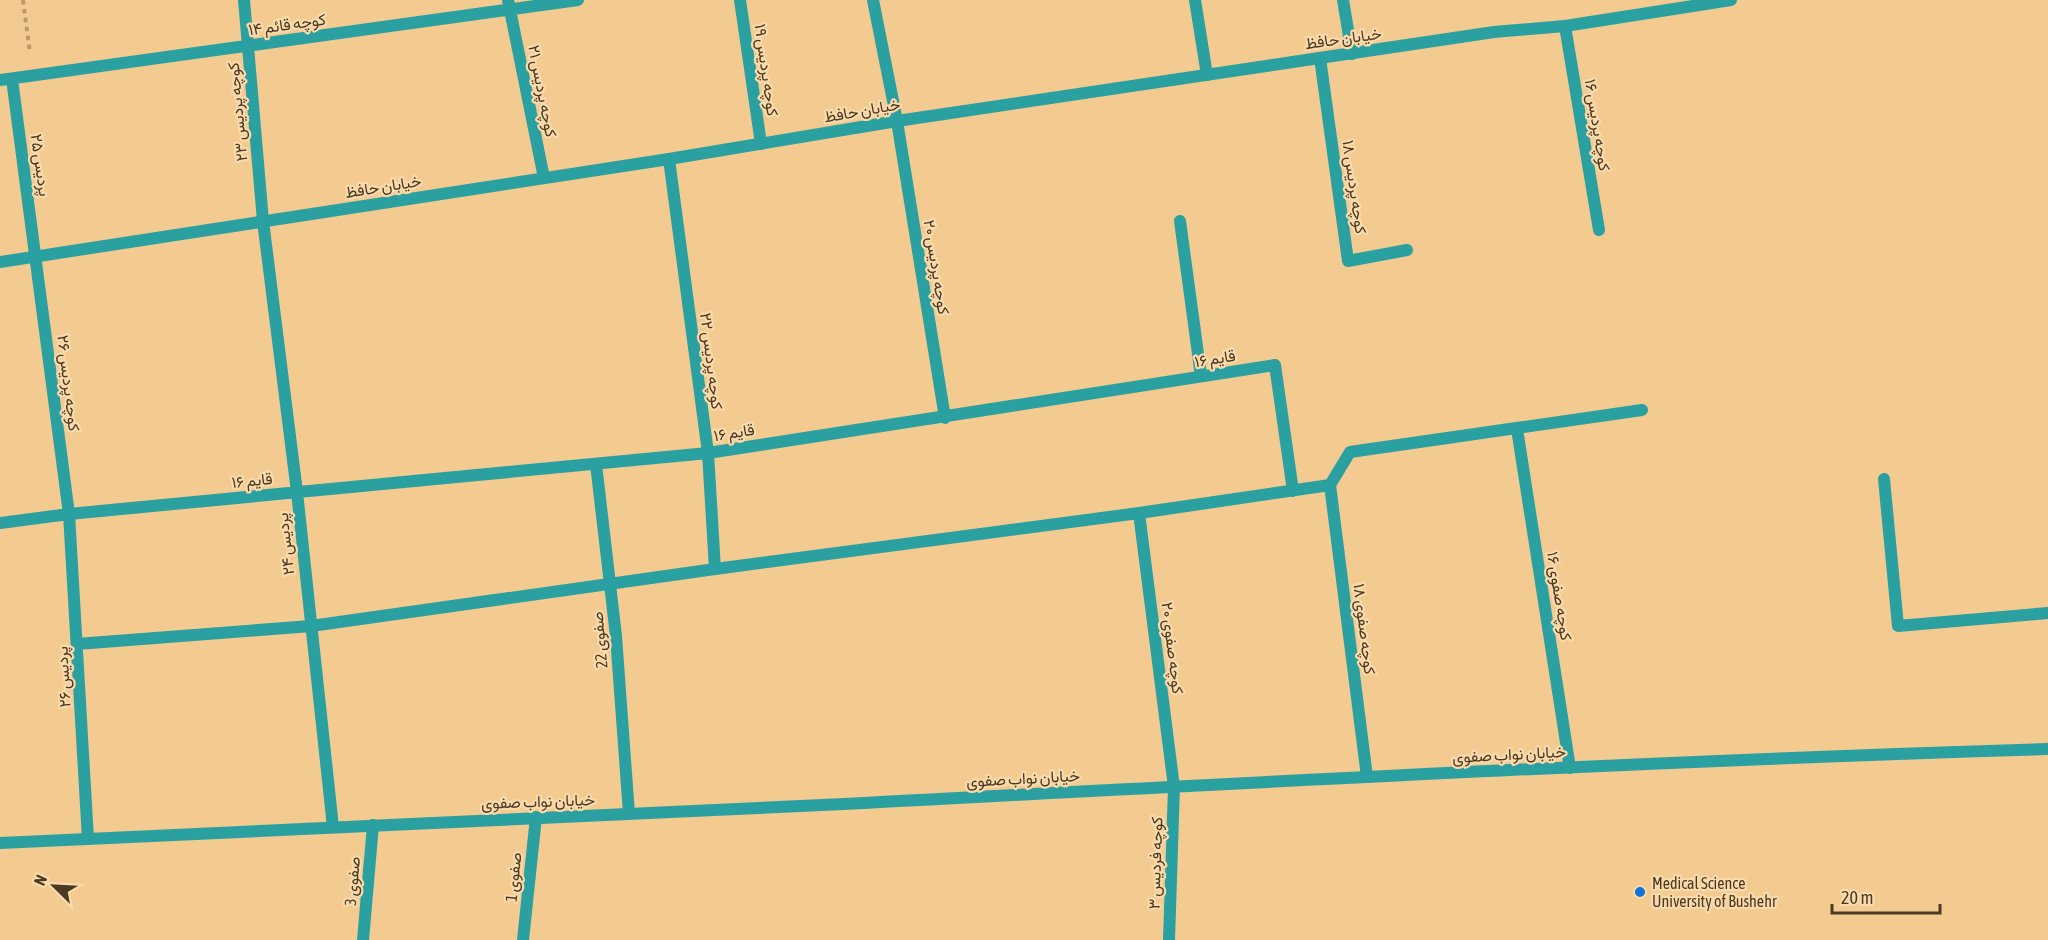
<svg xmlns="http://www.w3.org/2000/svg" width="2048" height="940" font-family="'Asap Condensed',Vazirmatn,sans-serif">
<rect width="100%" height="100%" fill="#f3ca90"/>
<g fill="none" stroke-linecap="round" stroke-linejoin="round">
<path stroke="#ba996b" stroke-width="4" stroke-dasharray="4.5 4.5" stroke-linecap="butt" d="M23,0L30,53"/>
<path stroke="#2aa0a0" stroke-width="12" d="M1884,479L1898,626L2048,613"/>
<path stroke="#2aa0a0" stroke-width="12" d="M244,0L263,221L297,492L333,827
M508,0L544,178
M740,0L761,144
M873,0L897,121L945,418
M1195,0L1207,75
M1343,0L1352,54
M1565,26L1599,230
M1320,58L1348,261L1407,250
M12,79L69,514L88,839
M0,80L578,0
M669,159L708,453L715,569
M1180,221L1201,376
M1517,429L1570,768
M596,464L616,636L629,814
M1330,485L1350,452L1642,410
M1330,485L1367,777
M1139,513L1174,787L1169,940
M0,523L69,514L708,453L1275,365L1293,491
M77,644L311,626L715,569L1139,513L1330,485
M363,940L373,825
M523,940L536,817"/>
<path stroke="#2aa0a0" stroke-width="12" d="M0,262L669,159L897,121L1494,32L1565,26L1731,0
M0,843C281,829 563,818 844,804C1245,783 1646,761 2048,749"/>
</g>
<circle fill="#0d73db" stroke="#fad9ab" stroke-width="2" cx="1640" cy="892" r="6"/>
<g text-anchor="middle" stroke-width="4.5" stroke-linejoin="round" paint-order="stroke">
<g font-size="16" fill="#4a3a22" stroke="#fad9ab">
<text transform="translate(287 24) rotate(-8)" y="6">کوچه قائم ۱۴</text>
<text transform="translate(1343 38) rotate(-8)" y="6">خیابان حافظ</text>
<text transform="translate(767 70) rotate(82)" y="6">کوچه پردیس ۱۹</text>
<text transform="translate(543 91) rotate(79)" y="6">کوچه پردیس ۲۱</text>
<text transform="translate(862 110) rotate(-10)" y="6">خیابان حافظ</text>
<text transform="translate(237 112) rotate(-95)" y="6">کوچه پردیس ۲۳</text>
<text transform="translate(1598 125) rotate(81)" y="6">کوچه پردیس ۱۶</text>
<text transform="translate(41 165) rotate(82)" y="6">پردیس ۲۵</text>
<text transform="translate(383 186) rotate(-9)" y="6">خیابان حافظ</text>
<text transform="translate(1355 187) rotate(82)" y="6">کوچه پردیس ۱۸</text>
<text transform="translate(937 267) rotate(81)" y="6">کوچه پردیس ۲۰</text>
<text transform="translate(1215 358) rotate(-9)" y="6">قایم ۱۶</text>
<text transform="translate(712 361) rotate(83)" y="6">کوچه پردیس ۲۲</text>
<text transform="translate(69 383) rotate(83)" y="6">کوچه پردیس ۲۶</text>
<text transform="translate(734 432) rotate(-9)" y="6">قایم ۱۶</text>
<text transform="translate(252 480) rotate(-6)" y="6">قایم ۱۶</text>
<text transform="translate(285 544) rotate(-96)" y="6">پردیس ۲۴</text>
<text transform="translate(1560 596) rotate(81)" y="6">کوچه صفوی ۱۶</text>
<text transform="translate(1365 629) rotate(83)" y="6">کوچه صفوی ۱۸</text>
<text transform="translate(599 640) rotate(-95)" y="6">صفوی 22</text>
<text transform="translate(1173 648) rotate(83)" y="6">کوچه صفوی ۲۰</text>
<text transform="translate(63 677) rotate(-93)" y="6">پردیس ۲۶</text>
<text transform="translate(1509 754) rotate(-3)" y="6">خیابان نواب صفوی</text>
<text transform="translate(1023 778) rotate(-3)" y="6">خیابان نواب صفوی</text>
<text transform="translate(538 801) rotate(-2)" y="6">خیابان نواب صفوی</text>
<text transform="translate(1155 863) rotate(-88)" y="6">کوچه فردیس ۳</text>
<text transform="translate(513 877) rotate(-84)" y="6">صفوی 1</text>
<text transform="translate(352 881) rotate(-85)" y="6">صفوی 3</text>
</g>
<g font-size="16" fill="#4a3a22" stroke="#fad9ab" text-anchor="start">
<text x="1652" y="889">Medical Science<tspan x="1652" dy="18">University of Bushehr</tspan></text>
</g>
</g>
<g transform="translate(54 886) rotate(294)" stroke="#fad9ab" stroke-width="4.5" paint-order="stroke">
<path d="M0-4.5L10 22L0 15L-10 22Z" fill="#4a3a22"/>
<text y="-9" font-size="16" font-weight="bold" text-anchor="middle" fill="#4a3a22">N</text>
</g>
<path d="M1832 904v9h108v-9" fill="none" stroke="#4a3a22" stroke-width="3"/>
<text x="1841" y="904" font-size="18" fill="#4a3a22" stroke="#fad9ab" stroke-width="4.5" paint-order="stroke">20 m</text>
</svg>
